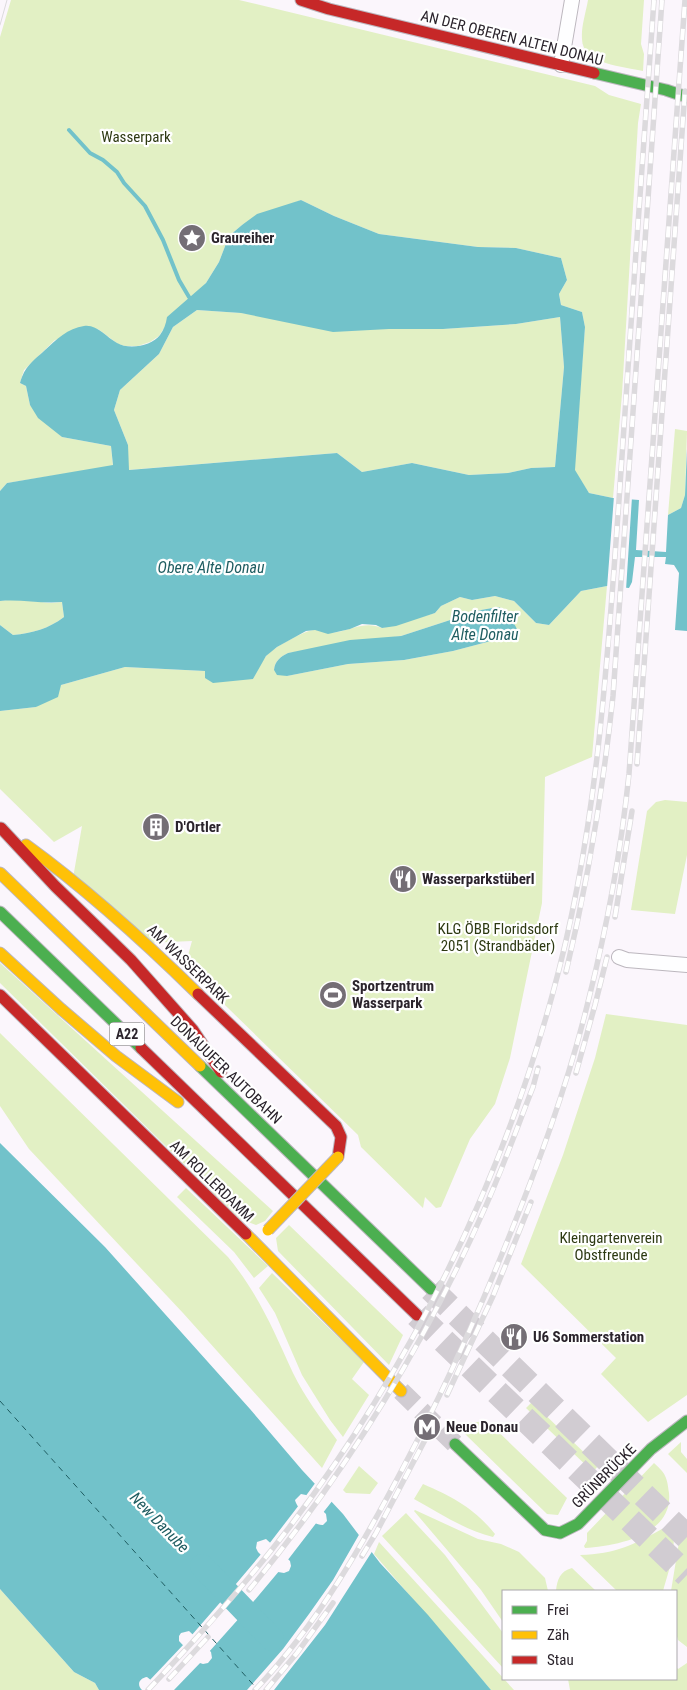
<svg xmlns="http://www.w3.org/2000/svg" width="687" height="1690" font-family="'Roboto Condensed',sans-serif">
<rect width="100%" height="100%" fill="#fbf6fc"/>
<path fill="#e2f0c4" fill-rule="evenodd" d="M11,0H239L595,86L609,95L641,104L638,123L622,394L613,498L589,493L574,470L585,327L582,312L561,305L559,294L567,280L561,258L516,248L478,247L379,234L334,216L301,200L242,225L229,236L219,262L206,283L166,325L159,336L150,342L138,346H125L118,344L98,329L55,340L24,370L20,383L26,386L30,405L62,437L111,446L113,466L7,483L0,491V37Z
M588,0H644L641,44L644,54L643,71C625,67 582,64 582,39C581,27 586,12 588,0Z
M197,310L241,313L389,329H443L516,324L560,317L564,367L555,467L531,468L508,473L469,475L412,463L362,472L337,453L128,470V445L114,410L120,390L159,354L173,327Z
M675,429L687,431L685,495L681,508L668,515Z
M607,586L592,757L545,777L542,903L510,1058L495,1104L470,1139L441,1207L436,1208L425,1197L423,1208L361,1147L358,1135L185,966L192,941L146,943L73,878L82,826L54,842L0,789V711L36,707L61,685L125,667L205,671L253,679C257,671 261,662 267,655C273,648 305,630 314,630C323,630 326,634 337,632C353,629 366,621 382,628L435,613L441,606L460,597L472,600L495,596L514,601L536,623L549,625L581,591ZM498,607L514,635L453,651L404,660L348,664L287,676L274,670C275,661 280,657 288,653L401,636L481,610Z
M14,599L50,603L62,602L64,617C48,629 33,633 13,635L0,625V601Z
M665,800L687,802V855L675,914L631,910L647,811L656,802Z
M0,963L273,1211L265,1221L256,1225L240,1219L0,983Z
M606,1014L687,1025V1395L648,1422L601,1374L616,1358L521,1264L563,1155L595,1058Z
M0,1033L228,1257C259,1295 273,1329 293,1373C305,1397 321,1419 337,1440L322,1468L183,1313L29,1149L0,1106Z
M186,1188L268,1266L254,1278L234,1252L177,1197Z
M289,1225L403,1335L389,1365L278,1251L276,1238Z
M272,1273L364,1362L352,1379L369,1395L343,1437L330,1420L302,1375L275,1313L259,1288Z
M532,1402L598,1466L593,1472L526,1408Z
M486,1420L567,1498L558,1515L547,1514L463,1432L468,1422H478Z
M681,1442V1452L687,1459V1473L668,1454Z
M654,1463C666,1474 667,1477 669,1493C673,1535 617,1546 585,1548L584,1546L587,1541V1533Z
M359,1466L378,1483L370,1494L346,1493L343,1490Z
M423,1484C453,1497 474,1508 495,1534L493,1537C465,1530 439,1513 414,1499Z
M415,1510L478,1539L501,1544L519,1552L545,1578L548,1591H503V1622L481,1590L414,1511Z
M406,1513L445,1555L503,1633V1668L382,1536Z
M664,1528L671,1530C679,1544 667,1576 663,1591H617L580,1555C616,1554 633,1545 664,1528Z
M681,1530L687,1532V1647L678,1640L676,1633V1591H671Z
M379,1542L514,1690H491L374,1554Z
M572,1568L596,1591H556C557,1580 560,1571 572,1568Z
M0,1589L74,1672L95,1683L99,1690H0Z
M687,1663V1690H570L568,1679H676V1667L678,1669Z"/>
<path fill="#72c2ca" fill-rule="evenodd" d="M301,200L334,216L379,234L478,247L516,248L561,258L567,280L559,294L561,305L582,312L585,327L575,470L589,493L613,498L639,500L636,550L666,552L668,515L681,508L685,495L687,449V631L675,630L679,573L674,565L665,564L666,557H635L632,582L629,588L607,586L581,591L549,625L536,623L514,601L495,596L472,600L460,597L441,606L435,613L396,626L382,628L376,625L362,624L350,629L328,634L315,630L306,631L277,647L266,656L253,679L213,683L205,678V671L125,667L61,685L58,697L36,707L0,711V625L13,635C33,633 48,629 64,617L62,602C41,604 21,599 0,601V491L7,483L113,465L111,446L62,437L38,418L30,405L26,386L20,383C25,366 32,362 45,350C56,340 68,328 84,326C97,324 106,337 117,343C129,350 152,346 160,335C164,329 166,324 167,317L206,283L219,262L229,236L242,225L257,214ZM197,310L241,313L333,332L389,329H443L516,324L560,317L564,367L555,467L531,468L508,473L469,475L412,463L362,472L337,453L129,470L128,445L114,410L120,390L159,354L173,327Z
M498,607C509,610 512,620 517,629L514,635L453,651L404,660L348,664L287,676L277,675L274,670C275,661 280,657 288,653L350,640L401,636L481,610Z
M0,1143L105,1247L250,1409L302,1470L343,1514L380,1563L428,1615L491,1690H163L147,1677C140,1678 136,1684 142,1690H99L95,1683L74,1672L0,1589ZM301,1494L306,1495L326,1514L327,1521L323,1525C313,1526 297,1509 295,1500ZM266,1539L290,1561L291,1566L289,1571L284,1573L278,1572L258,1552L256,1548L257,1542ZM228,1588L232,1589L251,1608L252,1613L249,1618L242,1619C234,1612 219,1602 222,1591ZM189,1631L211,1652L212,1658L208,1663L203,1664L200,1663L179,1641V1636L181,1633Z"/>
<path fill="#fbf6fc" d="M614,496L632,497L626,590L607,588Z
M316,1482L333,1500L322,1514L305,1497Z
M299,1505L317,1522L287,1561L269,1544Z
M360,1533L373,1550L325,1625L274,1690H247L283,1649L309,1614L333,1580Z
M262,1553L280,1570L248,1608L230,1591Z
M224,1598L242,1615L208,1653L191,1636Z
M184,1644L202,1661L174,1690H159L149,1681Z"/>
<g fill="none" stroke-linecap="round" stroke-linejoin="round">
<path stroke="#72c2ca" stroke-width="4" d="M69,130L90,153L103,160L117,172L124,183L145,206L163,240L179,280L189,297"/>
<path stroke="#72c2ca" stroke-width="24" d="M202,1566L272,1639"/>
<path stroke="#1f5d61" stroke-width="1" stroke-dasharray="6 5" stroke-linecap="butt" d="M0,1401L258,1690"/>
<path stroke="#d1ccd2" stroke-width="19" stroke-dasharray="19 9" stroke-linecap="butt" d="M401,1391L455,1444"/>
<path stroke="#d1ccd2" stroke-width="25" stroke-dasharray="25 12" stroke-linecap="butt" d="M431,1289L687,1537
M417,1315L687,1575"/>
<g stroke="#bcb7be" stroke-width="16">
<path id="street" d="M561,65L572,0
M619,957L627,960L687,965"/>
</g>
<g stroke="#bcb7be" stroke-width="13">
<path id="fast" d="M594,73L666,90L687,97
M0,912L141,1048
M200,1066L431,1289
M455,1444L545,1530L560,1533L578,1524L651,1449L687,1421"/>
</g>
<g stroke="#bcb7be" stroke-width="13">
<path id="slow" d="M26,845C88,890 144,941 198,994
M0,873L200,1066
M0,953L61,1009L116,1056L178,1102
M246,1234L401,1391"/>
</g>
<g stroke="#bcb7be" stroke-width="13">
<path id="jam" d="M301,0L329,9L594,73
M1,828L55,886L131,960L193,1030L221,1072
M198,994L336,1126L341,1137L338,1157
M0,995L246,1234
M141,1048L417,1315"/>
</g>
<use href="#street" stroke="#fefeff" stroke-width="14"/>
<use href="#fast" stroke="#4caf50" stroke-width="11"/>
<use href="#slow" stroke="#ffc107" stroke-width="11"/>
<use href="#jam" stroke="#c62828" stroke-width="11"/>
<path stroke="#dcdadd" stroke-width="1" d="M0,25L7,0"/>
<g stroke="#dcdadd" stroke-width="5.5">
<path id="rail" d="M637,764L685,91
M615,917L632,811
M566,972C588,881 603,789 613,696L662,0
M576,1073L595,1005L607,957
M447,1395L493,1296L531,1202
M362,1556L376,1533L425,1440
M249,1590C345,1474 423,1348 484,1210C502,1170 517,1128 533,1087L538,1068
M169,1679L208,1637
M148,1690C198,1637 247,1583 291,1525C410,1367 500,1186 552,996C597,834 607,667 619,500C630,333 642,167 654,0
M255,1690C318,1624 363,1544 405,1464C441,1396 473,1325 502,1254C536,1171 567,1088 588,1002C607,927 621,851 629,774L685,0
M266,1690L297,1653L333,1603"/>
</g>
<use href="#rail" stroke="#fff" stroke-width="4" stroke-dasharray="11" stroke-linecap="butt"/>
<g stroke="#bcb7be" stroke-width="13" stroke-linecap="butt">
<path id="slow-bridge" d="M268,1230L338,1157"/>
</g>
<use href="#slow-bridge" stroke="#ffc107" stroke-width="11"/>
</g>
<defs>
<g id="sight-disc" transform="scale(1.4375)"><circle r="9.5" fill="#746e75" stroke="#fff"/><path d="M0-6L1.8-2.2L6-1.7L2.9 1.2L3.7 5.4L0 3.3L-3.7 5.4L-2.9 1.2L-6-1.7L-1.8-2.2Z" fill="#fff"/></g>
<g id="building-disc" transform="scale(1.4375)"><circle r="9.5" fill="#746e75" stroke="#fff"/><path d="M-4-6H4V6H1V3H-1V6H-4ZM-2.5-4.3h1.7v1.8h-1.7ZM.8-4.3h1.7v1.8H.8ZM-2.5-1h1.7V.8h-1.7ZM.8-1h1.7V.8H.8Z" fill="#fff"/></g>
<g id="restaurant-disc" transform="scale(1.4375)"><circle r="9.5" fill="#746e75" stroke="#fff"/><path d="M-5-6h1v4h1v-4h1v4h1v-4h1v5L-1.5 .5V6h-2V.5L-5-1ZM5-6V6H3V1.5H1.5Q1.5-4 5-6Z" fill="#fff"/></g>
<g id="stadium-disc" transform="scale(1.4375)"><circle r="9.5" fill="#746e75" stroke="#fff"/><path d="M0-5a6.5 5 0 1 0 0 10a6.5 5 0 1 0 0-10ZM-3.5-1.8h7v3.6h-7Z" fill="#fff"/></g>
<g id="metro-disc" transform="scale(1.4375)"><circle r="9.5" fill="#746e75" stroke="#fff"/><path d="M-5.5 5V-5H-3L0 0L3-5H5.5V5H3V-.5L0 4L-3-.5V5Z" fill="#fff"/></g>
</defs>
<g fill-rule="evenodd">
<use href="#sight-disc" x="192" y="238"/>
<use href="#building-disc" x="156" y="827"/>
<use href="#restaurant-disc" x="403" y="879"/>
<use href="#stadium-disc" x="333" y="995"/>
<use href="#restaurant-disc" x="514" y="1337"/>
<use href="#metro-disc" x="427" y="1427"/>
</g>
<g text-anchor="middle" stroke-width="4.5" stroke-linejoin="round" paint-order="stroke">
<rect fill="#fff" stroke="#6b666b" stroke-width="1" x="109.5" y="1022.5" width="35" height="23" rx="4"/>
<g font-size="14" font-weight="bold" fill="#2b242c">
<text x="127" y="1039">A22</text>
</g>
<g font-size="15" fill="#2b242c" stroke="#fff">
<text transform="translate(512 38) rotate(14)" y="5">AN DER OBEREN ALTEN DONAU</text>
<text transform="translate(188 964) rotate(44)" y="5">AM WASSERPARK</text>
<text transform="translate(226 1070) rotate(44)" y="5">DONAUUFER AUTOBAHN</text>
<text transform="translate(212 1181) rotate(44)" y="5">AM ROLLERDAMM</text>
<text transform="translate(604 1476) rotate(-45)" y="5">GRÜNBRÜCKE</text>
</g>
<g font-size="15" fill="#2d3912" stroke="#fff">
<text x="136" y="142">Wasserpark</text>
<text x="498" y="934">KLG ÖBB Floridsdorf<tspan x="498" dy="17">2051 (Strandbäder)</tspan></text>
<text x="611" y="1243">Kleingartenverein<tspan x="611" dy="17">Obstfreunde</tspan></text>
</g>
<g font-size="15" font-weight="bold" fill="#2b242c" stroke="#fff" text-anchor="start">
<text x="211" y="243">Graureiher</text>
<text x="175" y="832">D'Ortler</text>
<text x="422" y="884">Wasserparkstüberl</text>
<text x="352" y="991">Sportzentrum<tspan x="352" dy="17">Wasserpark</tspan></text>
<text x="533" y="1342">U6 Sommerstation</text>
<text x="446" y="1432">Neue Donau</text>
</g>
<g font-size="16" font-style="italic" fill="#1f5d61" stroke="#fff">
<text x="211" y="573">Obere Alte Donau</text>
<text x="485" y="622">Bodenfilter<tspan x="485" dy="18">Alte Donau</tspan></text>
<text transform="translate(160 1522) rotate(46)" y="6">New Danube</text>
</g>
</g>
<rect x="502" y="1590" width="175" height="90" fill="#ffffff" stroke="#aaa7ab"/>
<rect x="512" y="1606" width="25" height="8" fill="#4caf50" stroke="#aaa7ab"/>
<text x="547" y="1615" font-size="15" fill="#2b242c">Frei</text>
<rect x="512" y="1631" width="25" height="8" fill="#ffc107" stroke="#aaa7ab"/>
<text x="547" y="1640" font-size="15" fill="#2b242c">Zäh</text>
<rect x="512" y="1656" width="25" height="8" fill="#c62828" stroke="#aaa7ab"/>
<text x="547" y="1665" font-size="15" fill="#2b242c">Stau</text>
</svg>
